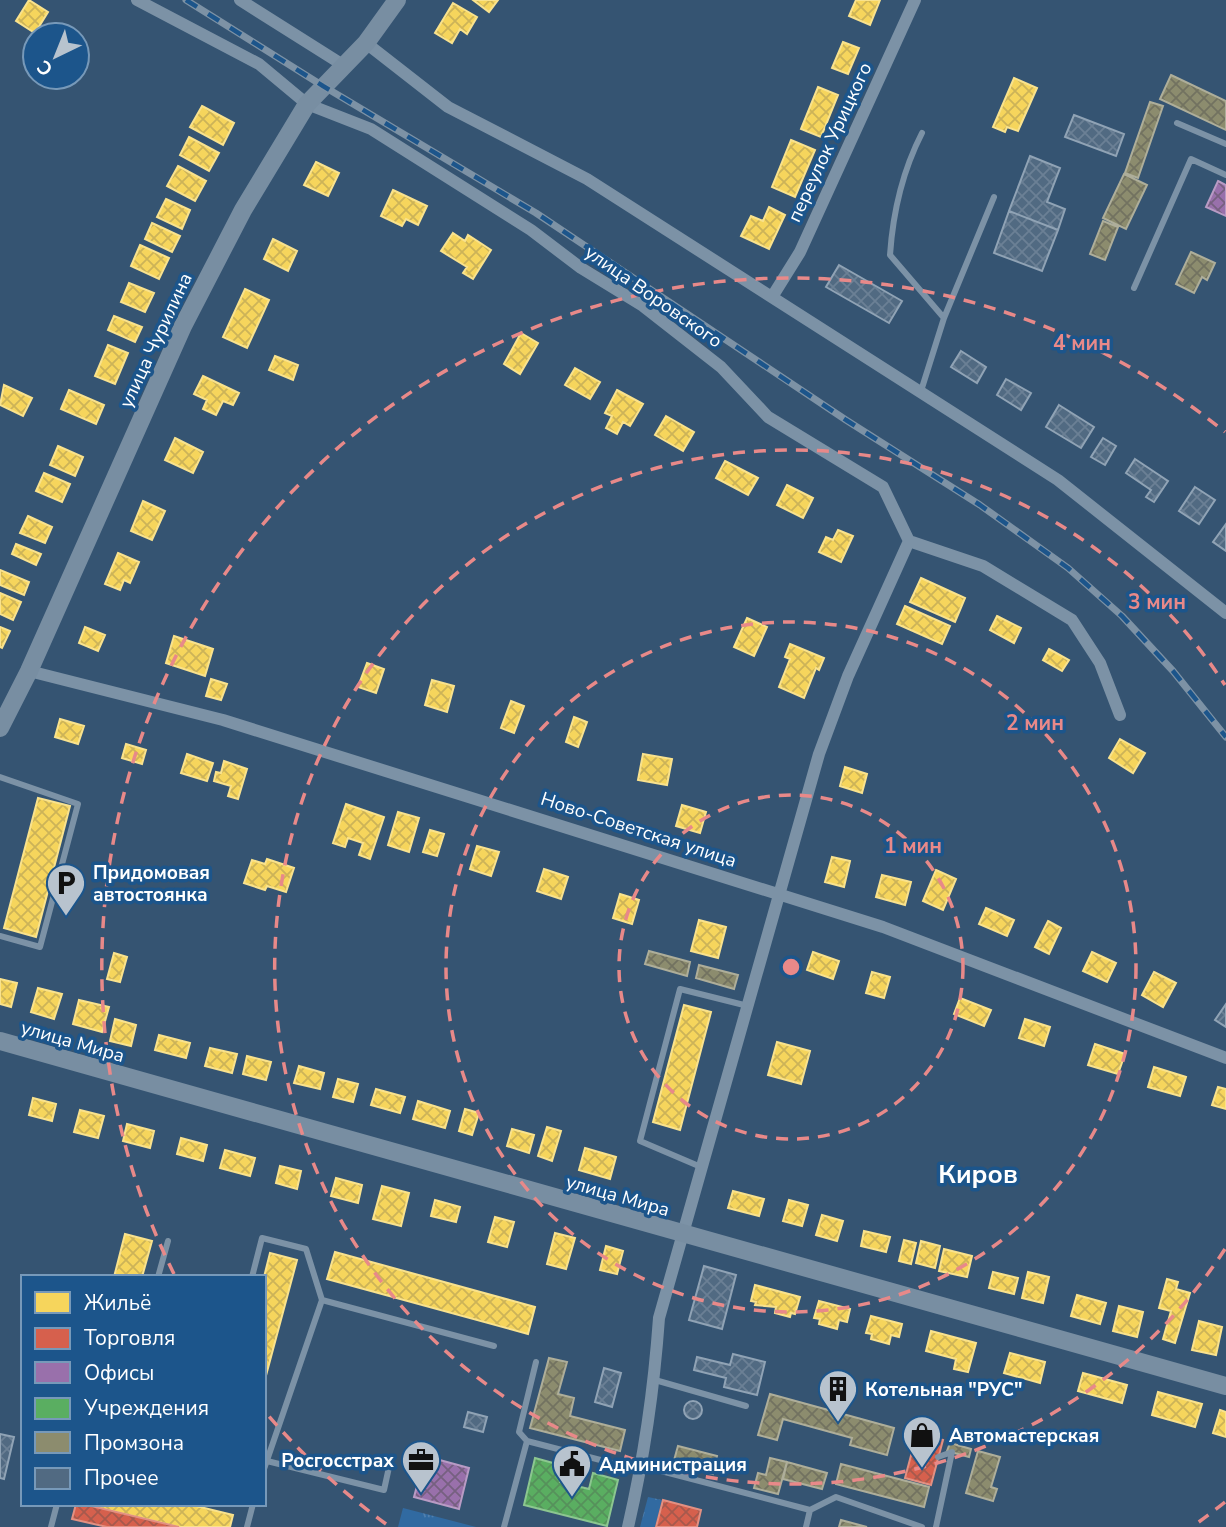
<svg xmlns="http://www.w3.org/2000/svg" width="1226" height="1527" font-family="'Nunito Sans',sans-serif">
<defs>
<pattern id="grass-tufts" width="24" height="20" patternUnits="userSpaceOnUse" patternTransform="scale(1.75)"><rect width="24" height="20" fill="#316aa1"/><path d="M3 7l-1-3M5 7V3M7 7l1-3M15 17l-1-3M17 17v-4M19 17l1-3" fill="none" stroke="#5080af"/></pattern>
<pattern id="homes-cross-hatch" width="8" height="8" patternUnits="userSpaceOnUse" patternTransform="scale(1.75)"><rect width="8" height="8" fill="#f6d55c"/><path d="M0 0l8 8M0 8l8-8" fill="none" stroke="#ccb358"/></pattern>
<pattern id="shops-cross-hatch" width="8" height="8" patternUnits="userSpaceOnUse" patternTransform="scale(1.75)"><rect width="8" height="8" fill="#d6604d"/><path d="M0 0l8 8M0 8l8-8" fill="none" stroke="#a6594d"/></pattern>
<pattern id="offices-cross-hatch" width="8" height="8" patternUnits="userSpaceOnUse" patternTransform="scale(1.75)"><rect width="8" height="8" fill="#9970ab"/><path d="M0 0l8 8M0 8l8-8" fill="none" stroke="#766080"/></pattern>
<pattern id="public-cross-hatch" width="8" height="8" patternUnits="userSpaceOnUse" patternTransform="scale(1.75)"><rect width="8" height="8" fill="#5aae61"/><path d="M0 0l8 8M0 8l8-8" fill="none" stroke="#56915b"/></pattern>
<pattern id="industry-cross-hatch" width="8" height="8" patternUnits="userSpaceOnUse" patternTransform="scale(1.75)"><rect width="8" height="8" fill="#8c8c6e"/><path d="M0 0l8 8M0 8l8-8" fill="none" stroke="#727260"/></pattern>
<pattern id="building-cross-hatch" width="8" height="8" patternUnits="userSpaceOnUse" patternTransform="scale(1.75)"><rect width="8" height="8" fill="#516a82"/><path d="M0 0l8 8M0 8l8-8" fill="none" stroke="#6b8095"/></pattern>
</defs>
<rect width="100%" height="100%" fill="#355472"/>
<path fill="url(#grass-tufts)" d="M648,1497L662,1500L655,1527H640Z
M403,1508L476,1527H398Z"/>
<path fill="url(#homes-cross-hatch)" stroke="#f9e28d" stroke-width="2" d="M29,0L48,12L35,33L16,21Z
M473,0H498L489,12Z
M856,0H880L870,25L849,16Z
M453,3L477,17L467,34L460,29L452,43L435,33Z
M843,42L859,48L848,74L832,68Z
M1014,78L1037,88L1018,131L1007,127L1005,132L993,127Z
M818,87L838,95L821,137L801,129Z
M202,106L234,123L223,145L190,127Z
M189,137L219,153L209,171L180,155Z
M791,140L815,150L795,197L772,187Z
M316,162L339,173L328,196L304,185Z
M178,166L206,181L195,201L167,186Z
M393,190L427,206L418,225L406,219L402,226L381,216Z
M166,199L190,210L182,229L157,217Z
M769,207L785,215L769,249L741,236L751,216L763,221Z
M152,223L180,236L172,252L145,239Z
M453,233L465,241L468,235L491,250L473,279L463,273L467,267L441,251Z
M273,239L297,251L288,271L264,259Z
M140,245L169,258L159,279L131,266Z
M129,283L154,293L145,312L121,302Z
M245,289L269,300L247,348L223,337Z
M114,316L142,327L135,342L108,330Z
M521,333L538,343L520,374L504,364Z
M108,345L128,353L115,384L95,376Z
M275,356L298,365L293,380L269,370Z
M575,368L600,382L590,399L565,385Z
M203,376L239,393L233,405L223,401L216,415L203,409L207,400L194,394Z
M4,385L32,398L23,416L0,405Z
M69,390L104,405L96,424L61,409Z
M617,390L643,404L630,426L623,422L617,434L606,428L612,416L605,413Z
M666,416L694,432L683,451L655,435Z
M175,438L203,452L193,473L165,460Z
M58,446L83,457L75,476L50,465Z
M725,461L758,478L748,495L716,478Z
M44,473L70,484L62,502L36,491Z
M787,485L813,498L803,518L777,505Z
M143,501L165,511L152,540L131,531Z
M28,516L52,527L45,543L20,533Z
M838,530L853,536L841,562L819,552L826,537L833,540Z
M16,544L41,554L36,565L12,554Z
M118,553L139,562L130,583L124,580L120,590L105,584Z
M0,570L29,582L24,595L0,585Z
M921,578L965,598L955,622L910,602Z
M0,593L21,602L13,620L0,614Z
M905,606L950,626L942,644L897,624Z
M997,616L1021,628L1014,643L990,630Z
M747,618L767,627L754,656L734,647Z
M0,627L10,631L2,648L0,647Z
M85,627L105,635L98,651L79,643Z
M174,636L213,649L205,676L166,663Z
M790,644L824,658L819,670L816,668L804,698L779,687L790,659L785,657Z
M1049,649L1069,660L1062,671L1043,660Z
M367,663L384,669L376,693L358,687Z
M211,679L227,684L221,700L206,696Z
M432,680L454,686L447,712L425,705Z
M511,701L524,706L514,733L501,728Z
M574,717L587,722L578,747L566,742Z
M60,719L84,726L78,744L55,737Z
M1120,739L1145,753L1133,773L1109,758Z
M126,744L146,750L142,764L122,758Z
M187,754L213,763L207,781L181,773Z
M643,754L672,759L667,785L638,780Z
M224,761L247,769L238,799L228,796L231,786L214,781L216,772L221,773Z
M845,767L867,774L862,793L840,786Z
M38,798L70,806L36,937L4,928Z
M346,804L384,817L370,859L359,855L363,843L348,838L345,847L333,843Z
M682,805L706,812L700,833L676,826Z
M398,812L419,818L409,852L388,845Z
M430,830L444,834L437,856L423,852Z
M477,846L499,852L491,876L470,869Z
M832,857L850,861L844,887L825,882Z
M267,859L294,868L286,892L267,886L265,890L244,883L252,860L265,864Z
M544,869L568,877L561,899L537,891Z
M936,870L956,879L943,910L923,901Z
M882,875L911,882L905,905L876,897Z
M620,894L639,900L632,924L613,918Z
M986,908L1014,920L1007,936L979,924Z
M699,920L726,927L718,958L691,951Z
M1048,921L1061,928L1049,954L1035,947Z
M813,952L839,961L833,979L807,970Z
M1092,952L1116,963L1107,982L1083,971Z
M114,953L127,957L120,982L107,979Z
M872,972L890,977L884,998L866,993Z
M1154,972L1176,983L1163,1007L1142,995Z
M0,979L17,983L11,1007L0,1004Z
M38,988L62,994L54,1019L31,1012Z
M960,998L991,1010L984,1026L954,1014Z
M79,1000L109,1007L102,1032L73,1024Z
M684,1005L711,1012L680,1130L653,1122Z
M115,1019L136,1025L131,1046L110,1041Z
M1025,1019L1050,1027L1044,1046L1019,1038Z
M159,1035L190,1043L186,1058L155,1050Z
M777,1042L810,1051L801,1084L768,1075Z
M1095,1044L1125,1054L1118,1074L1088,1065Z
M210,1048L237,1054L232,1073L205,1066Z
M247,1056L271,1062L266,1080L243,1074Z
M299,1066L324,1073L320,1089L294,1083Z
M1154,1067L1186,1077L1180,1096L1148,1087Z
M338,1079L358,1084L353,1102L333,1097Z
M1218,1087L1226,1089V1109L1212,1105Z
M376,1089L405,1097L400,1113L371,1105Z
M33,1098L56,1104L52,1121L29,1115Z
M418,1101L450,1111L445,1128L413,1119Z
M465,1109L479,1113L472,1135L459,1131Z
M80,1110L104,1116L98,1138L74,1132Z
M127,1124L154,1131L150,1148L123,1141Z
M547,1127L561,1131L552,1161L538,1156Z
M512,1129L534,1135L529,1153L507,1146Z
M181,1138L207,1145L203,1161L177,1154Z
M585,1148L616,1157L610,1179L579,1170Z
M225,1150L255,1158L250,1176L220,1168Z
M280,1166L301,1171L297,1189L276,1183Z
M336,1178L362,1185L358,1203L331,1196Z
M382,1186L409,1193L401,1226L373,1219Z
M733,1191L764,1199L759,1216L728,1208Z
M435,1200L460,1207L456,1222L431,1216Z
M789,1200L808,1205L802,1226L783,1221Z
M822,1215L843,1221L837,1241L816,1235Z
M495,1217L514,1222L507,1247L488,1242Z
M864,1231L890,1237L886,1252L861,1246Z
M555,1233L575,1238L566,1269L547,1264Z
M125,1234L152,1241L142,1277H114Z
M904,1240L916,1243L911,1264L899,1261Z
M921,1241L940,1246L935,1268L916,1263Z
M606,1246L623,1251L617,1274L600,1270Z
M944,1249L972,1256L967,1277L939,1271Z
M335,1252L535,1307L528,1334L327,1279Z
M270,1253L297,1260L264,1383V1277Z
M993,1272L1018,1278L1014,1294L989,1288Z
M1028,1272L1049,1277L1043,1303L1022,1298Z
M1167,1279L1178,1282L1176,1289L1190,1293L1175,1343L1163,1339L1171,1311L1159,1308Z
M755,1285L800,1297L795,1314L791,1313L790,1317L775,1313L776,1307L755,1305L756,1302L751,1301Z
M1077,1295L1106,1303L1100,1324L1071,1316Z
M819,1301L850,1309L847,1322L839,1320L837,1329L819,1324L820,1319L814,1318Z
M1119,1306L1143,1312L1137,1337L1113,1331Z
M871,1316L902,1324L899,1337L891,1335L889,1344L871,1339L872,1334L866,1333Z
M1199,1321L1222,1327L1216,1355L1192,1350Z
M931,1331L976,1343L968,1372L954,1369L956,1359L926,1351Z
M1010,1353L1045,1362L1040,1383L1004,1373Z
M1083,1373L1127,1385L1122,1403L1078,1391Z
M1158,1392L1202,1404L1195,1427L1152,1415Z
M1220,1410L1226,1412V1437L1213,1433Z
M83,1504H188L233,1515L230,1527H179Z"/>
<path fill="url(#shops-cross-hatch)" stroke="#e29082" stroke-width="2" d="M917,1433L943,1440L931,1485L905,1478Z
M663,1500L701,1510L697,1527H656Z
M76,1504H83L179,1527H107L72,1519Z"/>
<path fill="url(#offices-cross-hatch)" stroke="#b89bc4" stroke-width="2" d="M1218,181L1226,185V216L1206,207Z
M425,1456L469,1468L459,1509L414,1497Z"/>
<path fill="url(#public-cross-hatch)" stroke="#8cc690" stroke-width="2" d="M535,1458L564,1466L560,1482L589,1489L593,1473L618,1480L607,1526L524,1505Z"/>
<path fill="url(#industry-cross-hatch)" stroke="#aeae9a" stroke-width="2" d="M1171,75L1226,101V130L1160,99Z
M1150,102L1163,106L1138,178L1125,173Z
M1124,174L1147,185L1126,229L1103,218Z
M1103,221L1118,227L1105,260L1090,254Z
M1191,252L1215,263L1207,280L1202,277L1194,293L1176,284Z
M649,951L690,962L687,976L645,964Z
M699,965L738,975L734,989L696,978Z
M549,1358L567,1362L558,1394L574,1398L570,1416L625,1430L620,1451L530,1428Z
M770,1394L894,1428L887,1455L850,1445L852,1438L783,1419L777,1440L758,1435Z
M950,1443L971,1449L969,1457L947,1451Z
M678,1446L717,1456L713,1474L673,1464Z
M978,1451L1000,1457L991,1487L997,1489L993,1501L966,1493Z
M770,1458L787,1462L778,1494L754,1488L758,1473L766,1475Z
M787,1462L827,1473L822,1489L783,1479Z
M841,1464L929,1487L924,1507L836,1484Z
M841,1520L867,1527H839Z"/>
<path fill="url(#building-cross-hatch)" stroke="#90a3b5" stroke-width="2" d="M1074,115L1124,134L1116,156L1065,137Z
M1030,156L1060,168L1047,202L1065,209L1058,230L1009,211Z
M1009,211L1058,230L1042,271L994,253Z
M839,265L902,301L889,323L826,287Z
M961,351L986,367L977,383L951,367Z
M1006,379L1031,393L1021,410L997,395Z
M1059,405L1094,427L1081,448L1046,427Z
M1103,438L1116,446L1105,465L1091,457Z
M1135,459L1168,481L1154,502L1146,497L1151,490L1126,473Z
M1195,487L1215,500L1199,524L1179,511Z
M1226,524V551L1213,542Z
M1226,1004V1027L1215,1020Z
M704,1266L736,1275L722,1329L689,1320Z
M733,1354L765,1362L757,1395L724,1387L726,1378L694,1370L697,1357L730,1365Z
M604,1368L621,1373L612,1407L595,1402Z
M684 1410a9 9 0 1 1 18 0a9 9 0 1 1-18 0Z
M468,1412L487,1417L483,1432L464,1427Z
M0,1434L14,1437L4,1479L0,1478Z"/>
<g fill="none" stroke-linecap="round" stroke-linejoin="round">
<path stroke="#7c92a6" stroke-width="6" d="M1177,123L1226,144
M1134,288L1191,159L1226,175
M944,318L994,197
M921,391L944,318L890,255C893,211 902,172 922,133
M0,777L78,804L40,947L0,936
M701,1167L640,1141L680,989L748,1006
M158,1277L168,1241
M252,1277L262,1238L306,1249L322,1300
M655,1380L746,1406
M527,1441L519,1432L536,1362
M267,1461L384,1490L391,1458
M642,1466L810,1510L836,1497L922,1527
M264,1469L322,1300L494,1346
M51,1527L57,1504
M247,1527L253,1504
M504,1527L527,1441L612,1463
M806,1527L810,1510
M936,1527L952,1452L938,1457"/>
<path stroke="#7c92a6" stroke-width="12" d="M137,0L259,64L307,104L371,129L531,230L581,268L643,306L721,367L768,417L883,487L909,541L983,566L1072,620L1100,663L1120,715
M240,0L343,65
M366,43L448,107L587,179L1058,480L1226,613
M772,297L800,252L915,0
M29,671L223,720L883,927L1226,1058
M628,1527C644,1458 654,1389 659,1318L819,754L848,676L909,541"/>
<path stroke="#788ea2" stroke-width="18" d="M0,728L29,671L183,326L243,210L307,104L366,43L397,0
M0,1041L1226,1386"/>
<g stroke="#7d92a5" stroke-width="7">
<path id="rail" d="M186,0L323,86L536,213L846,420L980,505L1068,568L1122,616L1173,671L1226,737"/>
</g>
<use href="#rail" stroke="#1c558b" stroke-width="4.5" stroke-dasharray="13" stroke-linecap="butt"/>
</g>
<g fill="none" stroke="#e88989" stroke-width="3.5" stroke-dasharray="12 9">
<circle cx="791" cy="967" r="172"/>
<circle cx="791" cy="967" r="345"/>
<path d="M1225 1249A517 517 0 1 1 1225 685"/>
<path d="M1225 1502A689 689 0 0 1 1196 1524M386 1524A689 689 0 0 1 267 1414M174 1274A689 689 0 0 1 1225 432"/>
</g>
<defs>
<g id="parking-pin" transform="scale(2.0125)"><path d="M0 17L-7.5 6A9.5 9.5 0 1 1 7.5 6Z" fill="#b8c3ce" stroke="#1c558b"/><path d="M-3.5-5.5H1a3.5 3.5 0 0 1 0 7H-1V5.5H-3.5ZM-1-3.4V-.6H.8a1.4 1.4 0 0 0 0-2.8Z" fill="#111"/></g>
<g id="building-pin" transform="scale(2.0125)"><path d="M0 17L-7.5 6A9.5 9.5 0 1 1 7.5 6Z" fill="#b8c3ce" stroke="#1c558b"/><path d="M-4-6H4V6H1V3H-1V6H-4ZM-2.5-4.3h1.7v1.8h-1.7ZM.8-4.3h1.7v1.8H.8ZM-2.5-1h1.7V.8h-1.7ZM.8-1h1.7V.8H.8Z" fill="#111"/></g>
<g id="shop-pin" transform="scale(2.0125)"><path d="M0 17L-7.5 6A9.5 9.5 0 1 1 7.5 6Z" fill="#b8c3ce" stroke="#1c558b"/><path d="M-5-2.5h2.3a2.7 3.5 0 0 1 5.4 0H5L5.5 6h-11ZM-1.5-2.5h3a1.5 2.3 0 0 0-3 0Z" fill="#111"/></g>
<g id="office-pin" transform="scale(2.0125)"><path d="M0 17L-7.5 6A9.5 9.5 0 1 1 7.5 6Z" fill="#b8c3ce" stroke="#1c558b"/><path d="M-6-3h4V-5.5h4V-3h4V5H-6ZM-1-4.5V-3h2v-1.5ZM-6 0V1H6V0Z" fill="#111"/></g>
<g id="civic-pin" transform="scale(2.0125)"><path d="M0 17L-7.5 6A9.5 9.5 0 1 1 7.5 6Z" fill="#b8c3ce" stroke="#1c558b"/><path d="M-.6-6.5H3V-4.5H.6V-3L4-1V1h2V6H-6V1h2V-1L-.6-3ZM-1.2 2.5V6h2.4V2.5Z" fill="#111"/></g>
</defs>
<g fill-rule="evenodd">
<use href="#parking-pin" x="66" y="883"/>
<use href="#building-pin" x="838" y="1389"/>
<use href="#shop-pin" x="922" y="1435"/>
<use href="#office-pin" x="421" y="1460"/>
<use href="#civic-pin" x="572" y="1464"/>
</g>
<g text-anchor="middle" stroke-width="7" stroke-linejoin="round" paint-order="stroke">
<g font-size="19" fill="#fff" stroke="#1c558b">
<text transform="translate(829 142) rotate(-65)" y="7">переулок Урицкого</text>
<text transform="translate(654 296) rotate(35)" y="7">улица Воровского</text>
<text transform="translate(155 340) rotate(-65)" y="7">улица Чурилина</text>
<text transform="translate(639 829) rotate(18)" y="7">Ново-Советская улица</text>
<text transform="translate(73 1041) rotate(16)" y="7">улица Мира</text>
<text transform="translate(618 1195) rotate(16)" y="7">улица Мира</text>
</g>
<g font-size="19" font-weight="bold" fill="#fff" stroke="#1c558b" text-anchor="start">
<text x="93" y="879">Придомовая<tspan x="93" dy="22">автостоянка</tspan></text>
<text x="865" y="1396">Котельная "РУС"</text>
<text x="949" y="1442">Автомастерская</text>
<text x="394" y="1467" text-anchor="end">Росгосстрах</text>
<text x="599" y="1471">Администрация</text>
</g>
<g font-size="26" font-weight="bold" fill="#fff" stroke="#1c558b">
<text x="978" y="1183">Киров</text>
</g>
</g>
<circle cx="791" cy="967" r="10" fill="#e88989" stroke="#1c558b" stroke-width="3.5"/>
<g font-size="21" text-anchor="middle" font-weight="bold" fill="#e88989" stroke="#1c558b" stroke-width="7" stroke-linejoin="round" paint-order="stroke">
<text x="1082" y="350">4 мин</text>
<text x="1157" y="609">3 мин</text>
<text x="1035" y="730">2 мин</text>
<text x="913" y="853">1 мин</text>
</g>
<rect x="21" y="1275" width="245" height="231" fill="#1c558b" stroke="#7799b9" stroke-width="2"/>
<rect x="35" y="1292" width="35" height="21" fill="#f6d55c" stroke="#7799b9" stroke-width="2"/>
<text x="84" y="1310" font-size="21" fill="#ffffff">Жильё</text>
<rect x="35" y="1328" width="35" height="21" fill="#d6604d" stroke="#7799b9" stroke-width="2"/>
<text x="84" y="1345" font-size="21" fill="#ffffff">Торговля</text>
<rect x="35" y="1362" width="35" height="21" fill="#9970ab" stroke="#7799b9" stroke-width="2"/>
<text x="84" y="1380" font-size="21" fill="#ffffff">Офисы</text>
<rect x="35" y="1398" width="35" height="21" fill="#5aae61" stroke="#7799b9" stroke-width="2"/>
<text x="84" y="1415" font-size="21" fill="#ffffff">Учреждения</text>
<rect x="35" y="1432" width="35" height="21" fill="#8c8c6e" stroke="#7799b9" stroke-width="2"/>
<text x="84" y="1450" font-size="21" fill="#ffffff">Промзона</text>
<rect x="35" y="1468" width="35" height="21" fill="#516a82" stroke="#7799b9" stroke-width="2"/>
<text x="84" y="1485" font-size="21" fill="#ffffff">Прочее</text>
<g transform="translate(56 56) rotate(223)"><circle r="33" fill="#1c558b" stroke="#7799b9" stroke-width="2"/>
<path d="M0-5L12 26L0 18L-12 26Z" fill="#b8c3ce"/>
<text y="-10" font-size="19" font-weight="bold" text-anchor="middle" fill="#ffffff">С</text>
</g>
</svg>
